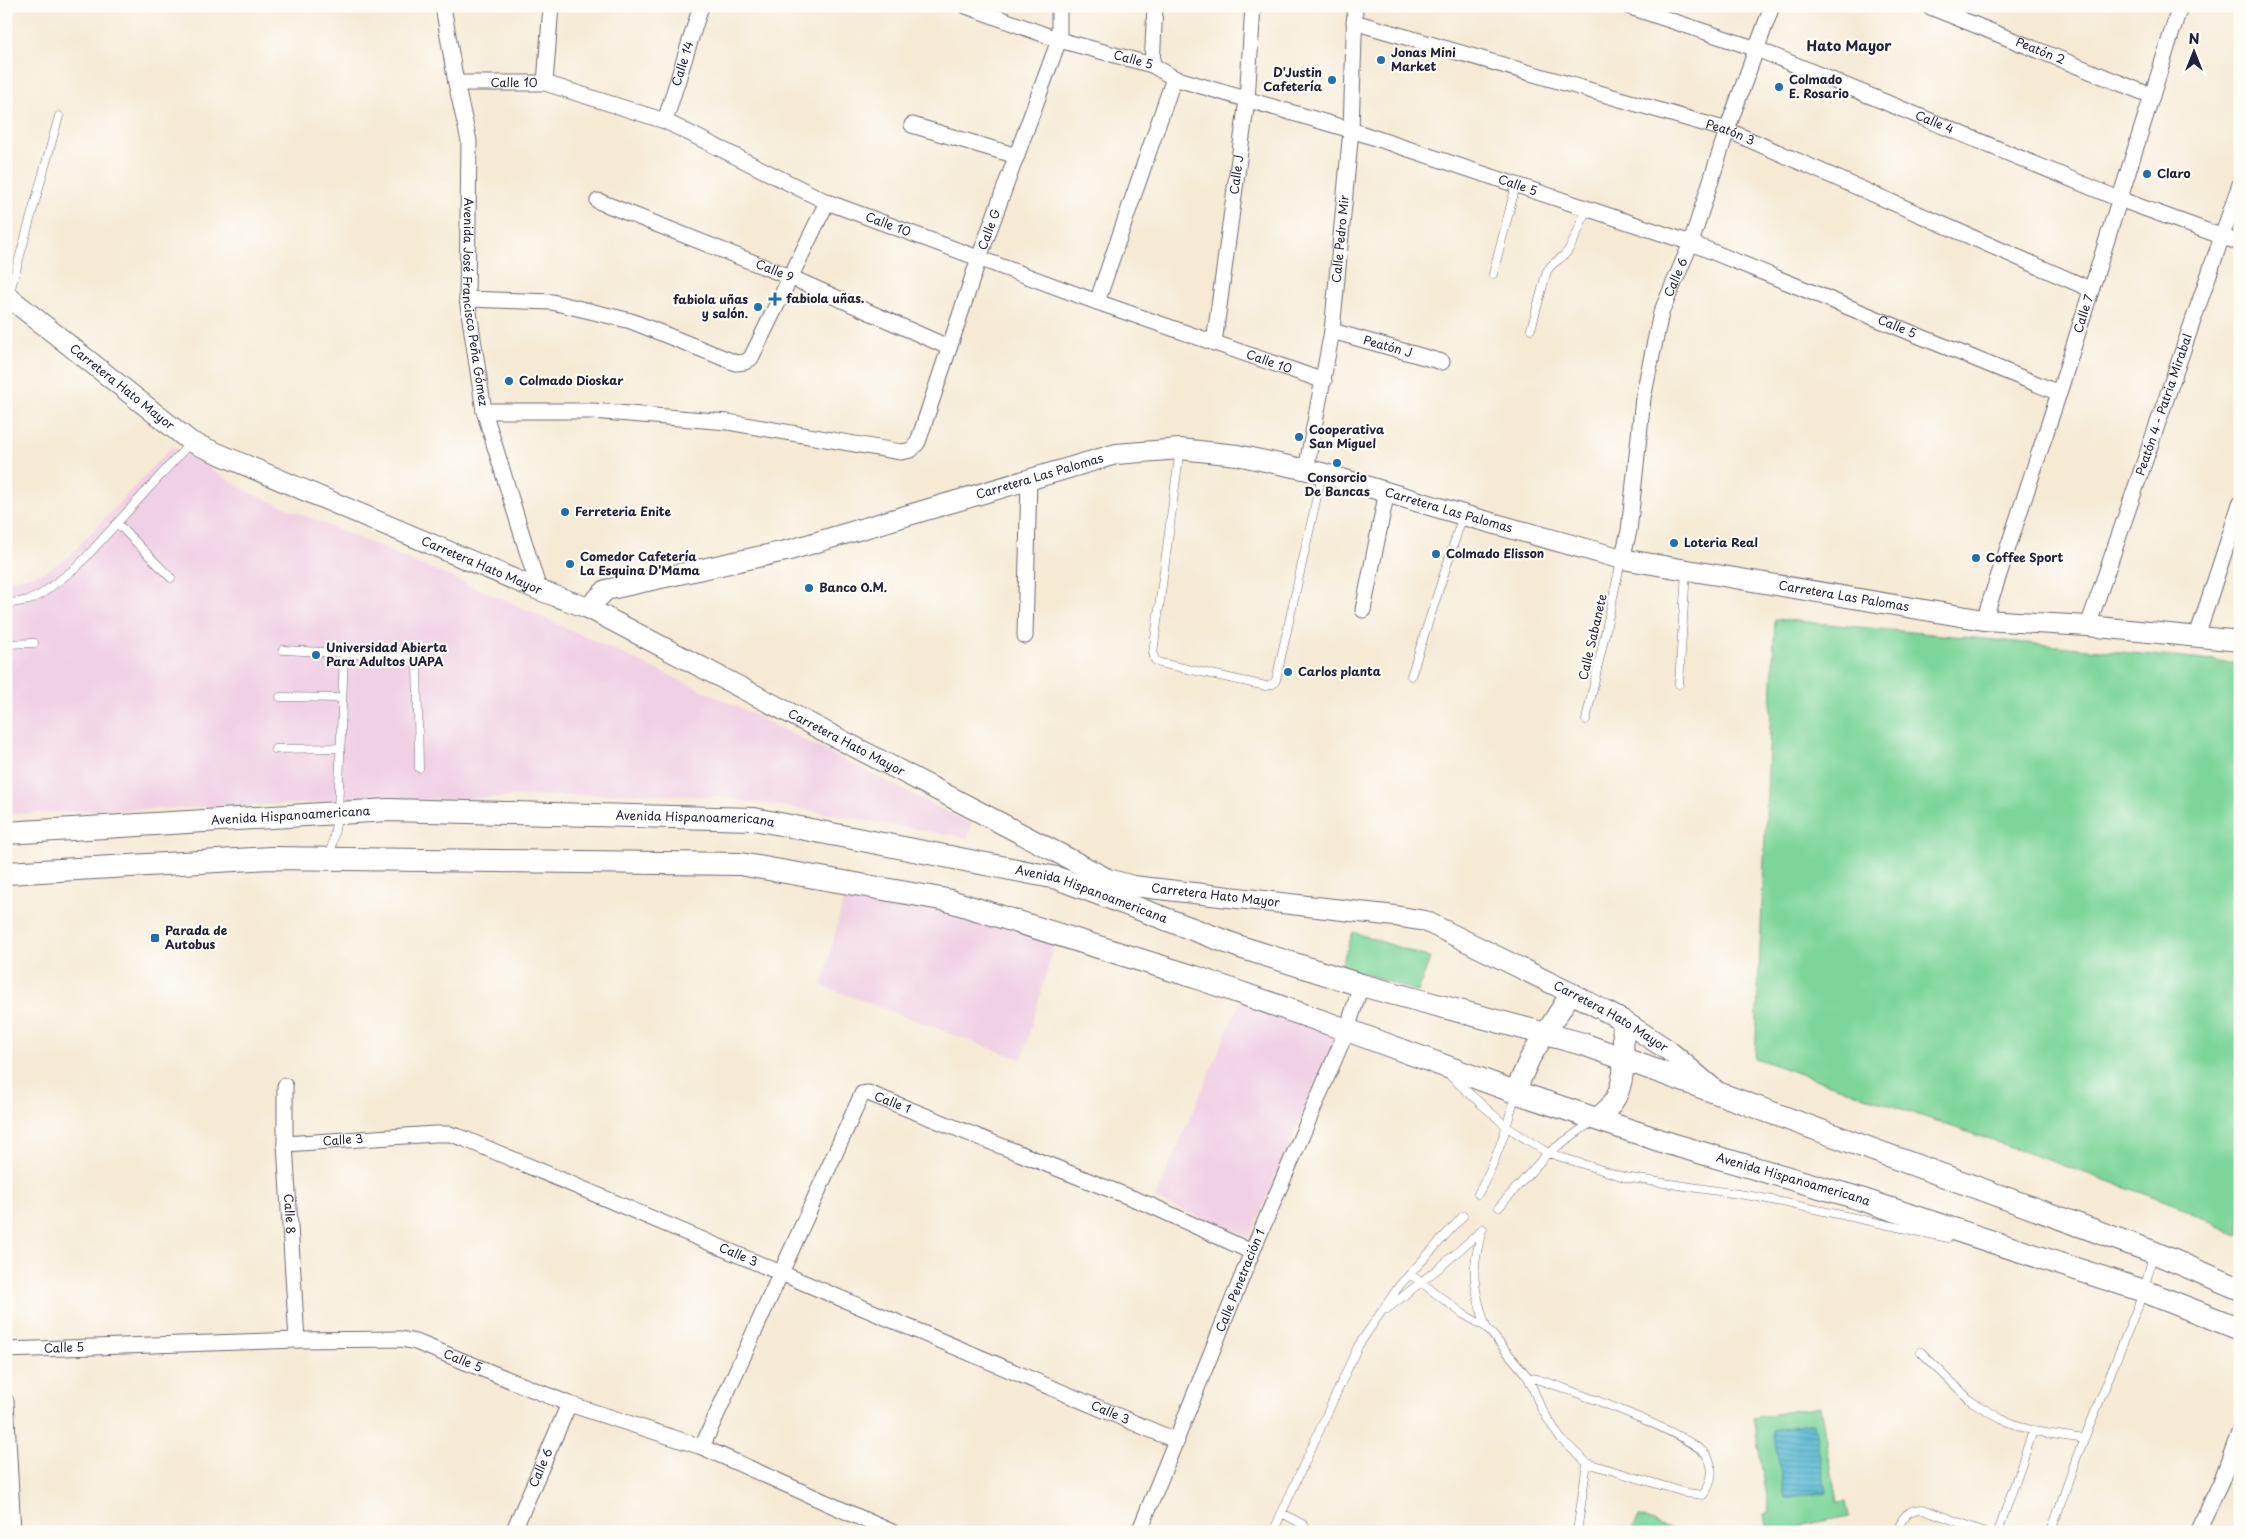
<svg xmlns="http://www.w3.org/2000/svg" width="2246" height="1538" font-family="'Playpen Sans',sans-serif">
<defs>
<pattern id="water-rules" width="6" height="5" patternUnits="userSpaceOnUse" patternTransform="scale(1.25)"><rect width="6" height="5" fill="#52b5d0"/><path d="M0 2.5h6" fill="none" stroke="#4493aa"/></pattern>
</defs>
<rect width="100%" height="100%" fill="#fdfcf7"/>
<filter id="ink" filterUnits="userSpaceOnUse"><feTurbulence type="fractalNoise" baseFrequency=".02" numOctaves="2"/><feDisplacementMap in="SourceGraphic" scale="10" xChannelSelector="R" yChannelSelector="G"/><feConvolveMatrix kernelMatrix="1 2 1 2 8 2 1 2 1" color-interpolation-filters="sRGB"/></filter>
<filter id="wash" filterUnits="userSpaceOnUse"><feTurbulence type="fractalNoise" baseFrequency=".0096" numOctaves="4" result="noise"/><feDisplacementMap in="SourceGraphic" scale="20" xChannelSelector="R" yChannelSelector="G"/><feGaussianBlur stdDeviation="1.12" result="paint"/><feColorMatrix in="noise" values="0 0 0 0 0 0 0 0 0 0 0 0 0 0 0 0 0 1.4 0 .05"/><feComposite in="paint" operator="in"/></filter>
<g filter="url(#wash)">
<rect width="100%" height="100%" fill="#f6ead5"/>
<path fill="#f0d0e4" d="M172,446L249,492L514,604L736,706L971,824L968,838L801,809L718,797L628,793L6,814V582L44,572L69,557Z
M847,883L1057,935L1022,1060L823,986Z
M1242,998L1338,1032L1250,1238L1155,1199Z"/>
<path fill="#7dd59a" stroke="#507c6a" d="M1775,619L2225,662H2240V1237L2174,1204L1755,1058Z
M1353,932L1430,958L1418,992L1341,966Z
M1820,1406L1837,1503L1846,1502L1849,1516L1768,1532L1765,1513L1770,1512L1753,1418Z
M1639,1516L1678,1532H1632Z"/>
<path fill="url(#water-rules)" stroke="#3a6c86" d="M1814,1423L1826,1492L1785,1499L1773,1430Z"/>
</g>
<g filter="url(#ink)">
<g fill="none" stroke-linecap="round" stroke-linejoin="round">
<g stroke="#6c6871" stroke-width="9">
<path id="lane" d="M1493,274L1516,185
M9,295L59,116
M1531,329L1547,271C1553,261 1561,260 1567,252C1576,240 1581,222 1587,208
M1180,449L1153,653L1155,660L1160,663L1266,686L1273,684L1276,680L1322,474
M117,523L171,578
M6,604L29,600L40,595L77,567L191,442
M6,644L34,643
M283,650L344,653
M1411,676L1463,515
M1679,684L1686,570
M280,697L342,698
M1586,720L1621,561
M275,749L340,748
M330,857L338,813L344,653L417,658L419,768
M1451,1077L1507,1127L1548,1153L1624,1177L1758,1197L1948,1238
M1478,1194C1496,1162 1507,1129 1515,1094
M1499,1207L1548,1153L1593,1121
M1482,1229C1471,1273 1472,1284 1486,1327
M1410,1274L1463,1314L1486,1327L1528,1377L1541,1408L1560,1438L1587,1463L1687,1493L1703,1495C1712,1484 1715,1468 1707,1456C1694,1435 1556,1383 1528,1377
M1387,1309L1445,1263L1483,1229
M1921,1352L1971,1401L2001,1419L2033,1431L1998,1532
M2033,1431L2084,1439
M1282,1513L1304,1525L1303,1532
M1273,1532L1358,1346L1399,1286L1463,1216
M1577,1532L1587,1463
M1896,1532C1902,1518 1907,1509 1923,1509L1985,1532
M2051,1532L2076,1459L2144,1291L2153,1254"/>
</g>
<g stroke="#6c6871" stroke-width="17">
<g id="street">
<path id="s1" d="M443,6L456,83L469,141L467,299L484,411L539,590"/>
<path id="s2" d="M966,6L1059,40L1152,65L1174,78L1351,130L1691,243L2059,393"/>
<path id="s3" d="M1627,6L1757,49L2119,199L2240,243"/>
<path id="s4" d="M1928,6L2152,96"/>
<path id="s5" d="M1354,22L1727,130L2090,289"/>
<path d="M1152,65L1155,6"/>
<path id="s6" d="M456,83H545L665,121L827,202L1097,302L1324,381"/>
<path d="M545,83L551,6"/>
<path id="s7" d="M665,121L701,6"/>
<path d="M912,125L1017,156"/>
<path id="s8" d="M598,201L790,277L948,347"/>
<path d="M467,299L552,302L631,321L736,363L745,362L751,358L827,202"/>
<path d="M1097,302L1174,78"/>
<path id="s9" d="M1332,331L1442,362"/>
<path id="s10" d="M1214,343L1247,100L1253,6"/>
<path id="s11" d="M484,411H592L728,422L901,452L911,450L918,442L979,258L1059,40V6"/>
<path id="s12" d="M1306,470L1332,331L1351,130L1355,6"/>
<path id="s13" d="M1622,559L1629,531L1643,398L1661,313L1691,243L1727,130L1772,6"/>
<path d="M1363,610L1387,491"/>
<path id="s14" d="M1984,620L2059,393L2180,6"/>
<path id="s15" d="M2088,626L2240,184"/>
<path d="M1025,636L1029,479"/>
<path d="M2197,636L2240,504"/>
<path id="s16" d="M285,1086V1144L297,1340"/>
<path id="s17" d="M285,1144L435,1134H450L465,1139L1177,1441"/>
<path id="s18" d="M6,1350L297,1340L401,1339L416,1342L569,1404L702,1447L892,1532"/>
<path d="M6,1401L13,1532"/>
<path id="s19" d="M702,1447L862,1094L868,1093L1152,1206L1252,1252"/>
<path id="s20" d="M513,1532L569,1404"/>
<path id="s21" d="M1139,1532L1252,1252L1347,1030L1361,985"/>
<path d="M2197,1532L2221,1482L2240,1430"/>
</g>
</g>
<g stroke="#6c6871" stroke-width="22">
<g id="secondary">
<path id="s22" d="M6,295L191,442L539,590L588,608L1108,879L1133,886L1395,916L1425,921L1571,993L1622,1020L1668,1050L1715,1090"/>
<path id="s23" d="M588,608L606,590L790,550L1116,454L1180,449L1237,455L1322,473L1463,515L1622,559L1984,620L2088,626L2240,641"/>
<path d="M1515,1092L1530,1058L1571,993"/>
<path d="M1596,1119C1601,1115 1607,1110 1611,1105C1629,1082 1623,1048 1622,1020"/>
</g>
</g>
<g stroke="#6c6871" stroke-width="24">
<g id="primary">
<path id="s24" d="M6,833L388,810L754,819L1057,878L1240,947L1361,985L1583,1044L2153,1252L2240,1289"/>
<path id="s25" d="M6,873L271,858L740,864L947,900L1195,977L1347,1030L1515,1092L1671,1144L1851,1196L2144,1291L2240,1329"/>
</g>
</g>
<use href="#lane" stroke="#fff" stroke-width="8"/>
<use href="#street" stroke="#fff" stroke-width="15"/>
<use href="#secondary" stroke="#fff" stroke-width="20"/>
<use href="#primary" stroke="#fff" stroke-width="22"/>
</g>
</g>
<g fill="#1f6fb2" stroke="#fdfcf7" stroke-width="2">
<circle cx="1381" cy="60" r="5"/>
<circle cx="1332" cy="80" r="5"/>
<circle cx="1779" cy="87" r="5"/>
<circle cx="2147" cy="174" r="5"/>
<path d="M772.5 291.5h5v5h5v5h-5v5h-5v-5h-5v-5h5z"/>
<circle cx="758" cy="307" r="5"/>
<circle cx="509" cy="381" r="5"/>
<circle cx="1299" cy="437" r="5"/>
<circle cx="1337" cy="463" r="5"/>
<circle cx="565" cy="512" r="5"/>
<circle cx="1674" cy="543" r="5"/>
<circle cx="1436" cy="554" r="5"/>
<circle cx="1976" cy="558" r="5"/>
<circle cx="570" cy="564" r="5"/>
<circle cx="809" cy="588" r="5"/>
<circle cx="316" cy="655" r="5"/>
<circle cx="1288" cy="672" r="5"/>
<rect x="150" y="933" width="10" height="10" rx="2.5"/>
</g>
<g text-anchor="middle" stroke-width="4.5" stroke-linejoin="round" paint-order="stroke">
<g font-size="12" fill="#22223b" stroke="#fdfcf7">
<text dy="4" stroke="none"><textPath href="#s4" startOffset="121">Peatón 2</textPath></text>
<text dy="4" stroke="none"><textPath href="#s2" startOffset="176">Calle 5</textPath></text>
<text dy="4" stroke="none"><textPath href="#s7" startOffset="60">Calle 14</textPath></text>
<text dy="4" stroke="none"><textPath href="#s6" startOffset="58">Calle 10</textPath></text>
<text dy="4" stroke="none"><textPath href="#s3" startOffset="329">Calle 4</textPath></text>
<text dy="4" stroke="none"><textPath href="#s5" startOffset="392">Peatón 3</textPath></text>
<text dy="4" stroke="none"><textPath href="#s10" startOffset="170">Calle J</textPath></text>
<text dy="4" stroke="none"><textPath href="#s2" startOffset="581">Calle 5</textPath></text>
<text dy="4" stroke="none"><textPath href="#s6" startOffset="461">Calle 10</textPath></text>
<text dy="4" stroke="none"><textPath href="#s11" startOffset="665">Calle G</textPath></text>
<text dy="4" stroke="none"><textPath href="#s12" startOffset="234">Calle Pedro Mir</textPath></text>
<text dy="4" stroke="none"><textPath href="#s8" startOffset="190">Calle 9</textPath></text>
<text dy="4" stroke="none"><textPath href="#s13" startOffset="288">Calle 6</textPath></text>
<text dy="4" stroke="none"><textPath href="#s1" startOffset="299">Avenida José Francisco Peña Gómez</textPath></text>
<text dy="4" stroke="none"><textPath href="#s14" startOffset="322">Calle 7</textPath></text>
<text dy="4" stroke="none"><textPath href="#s2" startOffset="986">Calle 5</textPath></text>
<text dy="4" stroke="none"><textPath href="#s9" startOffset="58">Peatón J</textPath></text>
<text dy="4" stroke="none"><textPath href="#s6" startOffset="866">Calle 10</textPath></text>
<text dy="4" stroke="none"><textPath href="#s22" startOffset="148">Carretera Hato Mayor</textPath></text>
<text dy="4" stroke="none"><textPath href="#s15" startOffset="234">Peatón 4 - Patria Mirabal</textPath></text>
<text dy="4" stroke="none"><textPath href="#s23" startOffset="474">Carretera Las Palomas</textPath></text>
<text dy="4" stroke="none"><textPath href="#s23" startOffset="894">Carretera Las Palomas</textPath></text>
<text dy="4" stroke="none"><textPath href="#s22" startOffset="552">Carretera Hato Mayor</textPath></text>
<text dy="4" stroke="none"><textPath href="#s23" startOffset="1299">Carretera Las Palomas</textPath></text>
<text transform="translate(1593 637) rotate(-77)" y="4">Calle Sabanete</text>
<text dy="4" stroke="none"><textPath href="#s22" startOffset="958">Carretera Hato Mayor</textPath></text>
<text dy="4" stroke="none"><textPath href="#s24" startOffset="285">Avenida Hispanoamericana</textPath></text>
<text dy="4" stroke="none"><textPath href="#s24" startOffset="690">Avenida Hispanoamericana</textPath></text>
<text dy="4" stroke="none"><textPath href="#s24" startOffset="1095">Avenida Hispanoamericana</textPath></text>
<text dy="4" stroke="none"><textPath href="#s22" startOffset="1362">Carretera Hato Mayor</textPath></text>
<text dy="4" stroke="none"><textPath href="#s22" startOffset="1782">Carretera Hato Mayor</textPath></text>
<text dy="4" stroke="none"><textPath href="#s19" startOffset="420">Calle 1</textPath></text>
<text dy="4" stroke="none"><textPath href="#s17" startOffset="58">Calle 3</textPath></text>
<text dy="4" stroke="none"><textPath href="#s25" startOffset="1836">Avenida Hispanoamericana</textPath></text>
<text dy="4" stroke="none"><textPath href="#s16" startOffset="128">Calle 8</textPath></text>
<text dy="4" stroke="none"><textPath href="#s17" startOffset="478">Calle 3</textPath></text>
<text dy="4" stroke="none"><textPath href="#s21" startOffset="271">Calle Penetración 1</textPath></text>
<text dy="4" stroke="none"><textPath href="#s18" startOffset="58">Calle 5</textPath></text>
<text dy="4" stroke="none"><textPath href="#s18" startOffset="461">Calle 5</textPath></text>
<text dy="4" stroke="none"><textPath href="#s17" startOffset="882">Calle 3</textPath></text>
<text dy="4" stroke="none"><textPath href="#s20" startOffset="70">Calle 6</textPath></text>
</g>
<g font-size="12" font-weight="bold" fill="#22223b" stroke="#fdfcf7" text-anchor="start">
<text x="1391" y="57">Jonas Mini<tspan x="1391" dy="14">Market</tspan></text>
<text x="1322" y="77" text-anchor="end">D'Justin<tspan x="1322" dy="14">Cafetería</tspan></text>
<text x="1789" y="84">Colmado<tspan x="1789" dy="14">E. Rosario</tspan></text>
<text x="2157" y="178">Claro</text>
<text x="786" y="303">fabiola uñas.</text>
<text x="748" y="304" text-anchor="end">fabiola uñas<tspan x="748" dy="14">y salón.</tspan></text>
<text x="519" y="385">Colmado Dioskar</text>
<text x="1309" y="434">Cooperativa<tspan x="1309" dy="14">San Miguel</tspan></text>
<text x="1337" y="482" text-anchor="middle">Consorcio<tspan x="1337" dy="14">De Bancas</tspan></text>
<text x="575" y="516">Ferreteria Enite</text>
<text x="1684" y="547">Loteria Real</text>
<text x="1446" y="558">Colmado Elisson</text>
<text x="580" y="561">Comedor Cafetería<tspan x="580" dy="14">La Esquina D'Mama</tspan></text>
<text x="1986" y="562">Coffee Sport</text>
<text x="819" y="592">Banco O.M.</text>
<text x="326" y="652">Universidad Abierta<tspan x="326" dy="14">Para Adultos UAPA</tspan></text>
<text x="1298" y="676">Carlos planta</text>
<text x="165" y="935">Parada de<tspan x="165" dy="14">Autobus</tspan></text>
</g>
<g font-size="14" font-weight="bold" fill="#22223b" stroke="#fdfcf7">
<text x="1849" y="51">Hato Mayor</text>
</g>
</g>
<rect width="2246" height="1538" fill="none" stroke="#fdfcf7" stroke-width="25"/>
<g transform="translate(2194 52)" stroke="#fdfcf7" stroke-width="4" paint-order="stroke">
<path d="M0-4L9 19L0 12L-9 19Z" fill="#22223b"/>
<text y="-8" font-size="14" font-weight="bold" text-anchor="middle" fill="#22223b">N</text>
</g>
</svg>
